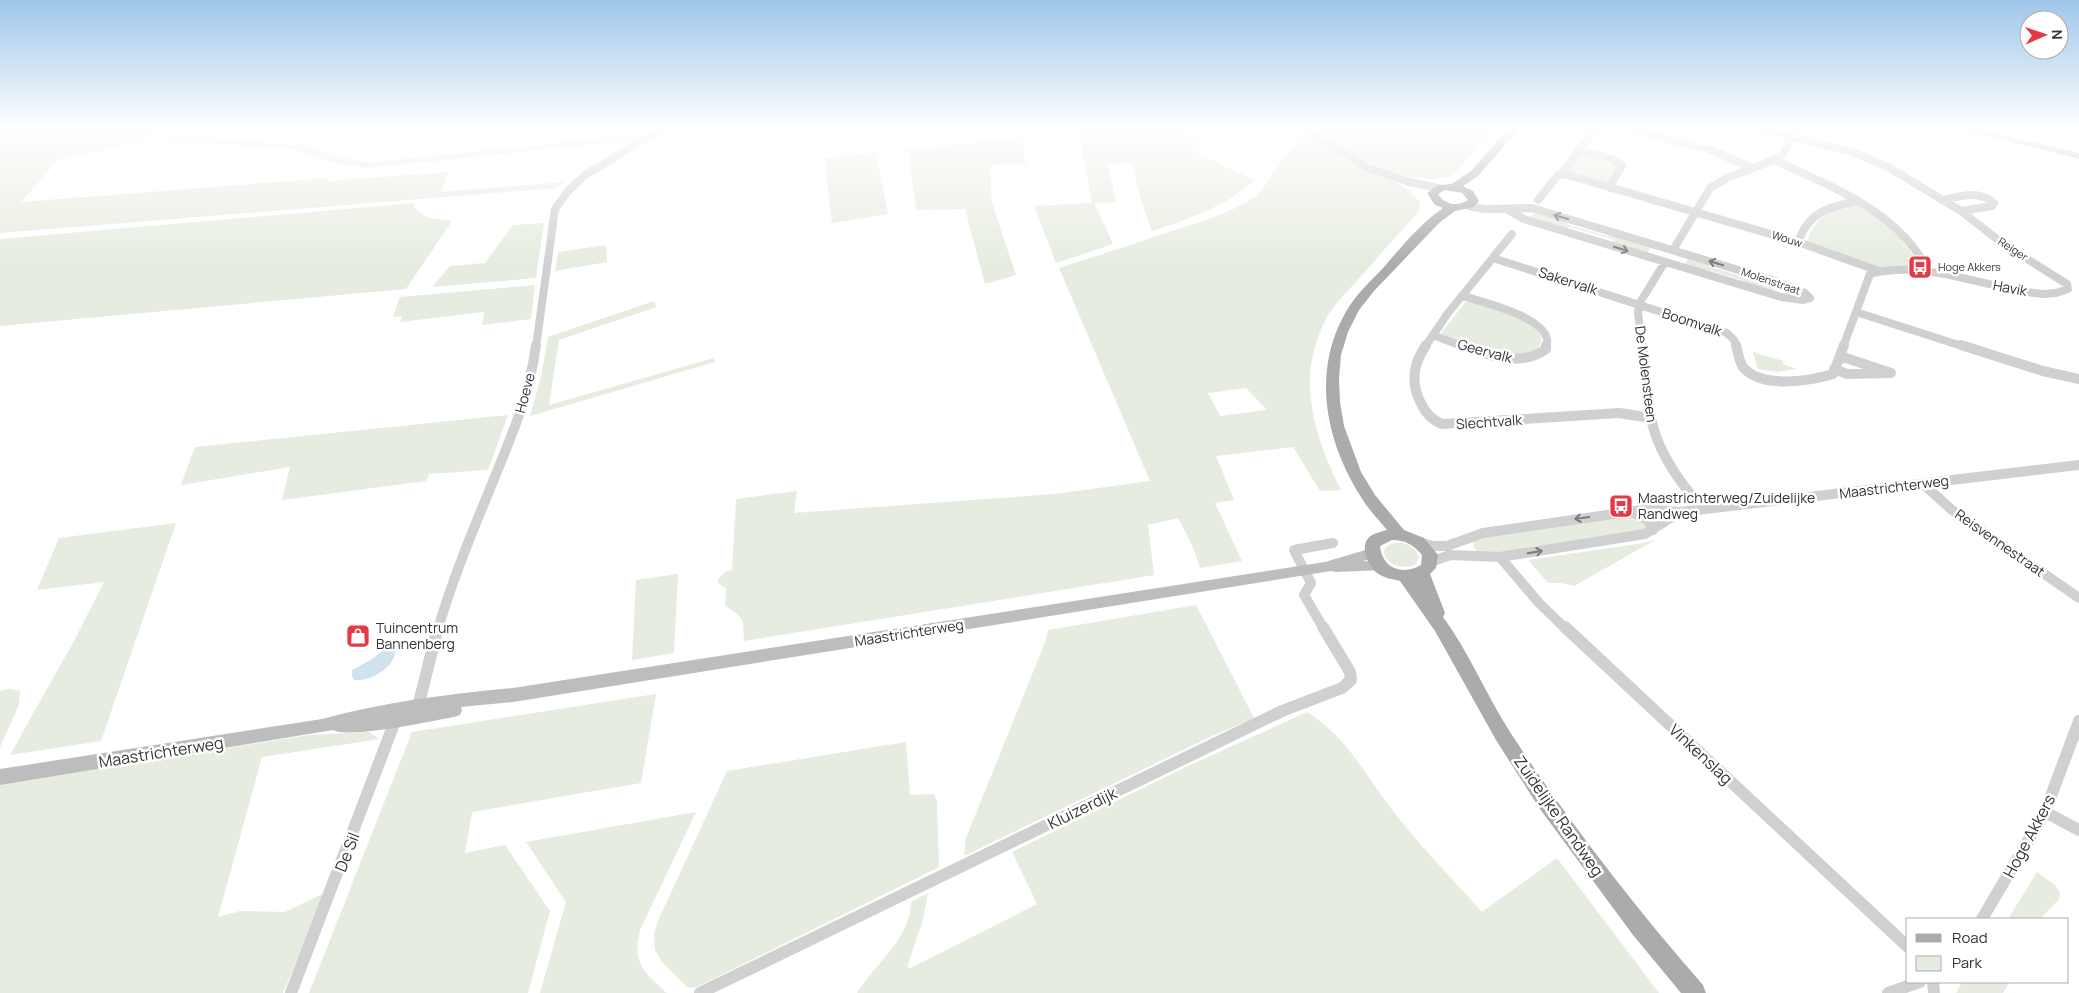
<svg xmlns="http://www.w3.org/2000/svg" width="2079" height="993" font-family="Manrope,sans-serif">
<rect width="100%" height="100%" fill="#fff"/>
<path fill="#e6ecdf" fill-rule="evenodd" d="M0,128H166L140,142L59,159L21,202L328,178L327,181L448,172L441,192L565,182L556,188L0,233Z
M1102,128H1181L1205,143L1189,149L1254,180C1226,207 1188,219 1152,231L1141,200L1132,163L1108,164L1116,202L1094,203L1113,244L1056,263L1034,206L1092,203L1078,131Z
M1312,128H1496L1451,177L1431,179L1404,176L1368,163Z
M641,134L630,141L366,168L337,164L295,150L163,140L172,135L304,145L353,160L375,162Z
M1305,134C1320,138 1333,153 1347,161C1368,172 1408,181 1420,203L1419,211C1398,234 1377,258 1356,282C1347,292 1334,304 1327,317C1295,376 1313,434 1341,490L1320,491L1293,447L1216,456L1234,500L1215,503L1242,561L1200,568C1195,550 1187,534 1178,518L1148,525L1154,575L744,641C743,618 746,619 725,606L726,588L719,584L718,580L725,572L732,570L736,499L797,491L794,513L1054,494L1150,481L1059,268C1096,256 1134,244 1172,231C1200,222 1228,214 1253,198C1269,188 1292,137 1305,134ZM1246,388L1267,410L1220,416L1208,393Z
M1022,137L1026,164L990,165L992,203L1016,275L985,284L965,209L916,210L908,149Z
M876,152L888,214L832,223L824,158Z
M1582,154L1611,159L1618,166L1606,183L1569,172Z
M414,203L415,209L428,218L452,221L406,289L0,326V239Z
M1862,205C1887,224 1903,239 1921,266L1920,267L1875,268L1807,241C1818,213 1833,207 1862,205Z
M1536,211L1573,222L1566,224L1607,236L1615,235L1652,246L1646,254L1608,242L1615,240L1570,227L1561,228L1529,219Z
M544,223L536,278L432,287L450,266L485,263L513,225Z
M606,245L607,262L555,271L558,252Z
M1689,257L1712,264L1707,266L1744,277L1751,276L1776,285L1778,289L1767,291L1740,283L1745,281L1708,270L1701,271L1684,266Z
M535,285L531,319L482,325L484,312L400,322L402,316L393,317L400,297Z
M1467,300C1481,303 1558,325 1538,347C1533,353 1520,355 1513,355C1489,353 1466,344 1443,335L1442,332Z
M654,301L656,307L559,340L549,405L714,358L715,362L530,416L541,377L548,337Z
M1753,352L1783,361V364L1797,369L1777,372L1758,369Z
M508,415L488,470L429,474L426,481L282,500L290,467L181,485L195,447Z
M1628,515L1644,520L1647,530L1494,556C1484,554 1474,554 1473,542L1476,539Z
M176,523L101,741L10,755L75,639L104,582L37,590L59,538Z
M1657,539L1574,586L1561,583H1548L1528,560L1644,543Z
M1394,543C1405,542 1415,546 1419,557L1416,564C1397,575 1369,551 1394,543Z
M678,574L674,653L632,660L636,580Z
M1196,605L1254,718L1210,737L964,856L966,838L1046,640L1048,630Z
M9,689L20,691L19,705L0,747V691Z
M656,694L641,783L472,812L465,853L505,845L550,911L528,993H309L412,732Z
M1307,712C1346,737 1360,767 1387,803C1415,841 1450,876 1482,912L1557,858L1659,993H857C875,964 911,938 911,902L928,893L922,923L907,967L911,968L1037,904L1012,852L1188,766Z
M369,732L380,739L262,757L218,917L240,911L285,912L326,892L283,993H0V784L309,735Z
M906,742L910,795L934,794L937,801L939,867L695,988L687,987L662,962L655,950L654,935L657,923L727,771Z
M696,812L640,930C632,964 644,972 667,993H540L566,902L526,842Z
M2037,872L2056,886L2060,892L2059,899L2040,919H2008Z
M1962,982H2010L2003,993H1956Z"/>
<path fill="#cfe2ee" d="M395,644C400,665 372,682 354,680L352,676V670L374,658L388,645Z"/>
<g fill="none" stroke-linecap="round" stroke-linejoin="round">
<path stroke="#d0d0d0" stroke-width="8" d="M1304,128L1366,167L1409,182L1438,188
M1627,128L1711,150L1753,168
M1759,128L1855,153L1888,167L1961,211L2002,243L2067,284L2068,289L2056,293L2043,294C1985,289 1928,259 1870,274L1843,347
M1579,150L1613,159L1622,165L1609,188
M1774,160C1832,187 1899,211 1929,272
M1564,174L1798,242L1879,271
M1538,200L1558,175L1564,174L1563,172L1596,128
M1942,200C1960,196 1978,190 1994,203L1992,206L1961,211
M1469,206L1484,209L1532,208L1775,281L1805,293L1810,298
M1508,210L1524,219L1781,297L1803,300L1810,298
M1798,242C1809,212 1828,207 1857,201
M1673,250L1710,188L1729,177L1774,160L1782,155L1798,128
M1496,259L1727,333L1734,340L1737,347
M1463,296C1483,302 1542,316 1547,339C1548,341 1547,344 1546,347
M1856,312L1965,347
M1433,335L1464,347
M536,347L555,209L568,191L585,175L663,128
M1425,347L1448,313L1492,259H1496L1494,256L1512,234
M1642,347L1638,312L1639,304L1665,262"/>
<path stroke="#d0d0d0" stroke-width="10" d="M1426,345C1421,353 1416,362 1415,371C1412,390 1423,417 1442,424L1619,413L1651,418
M1460,345C1488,355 1520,368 1546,349V345
M1642,345C1645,373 1646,403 1654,430C1663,460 1683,485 1702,509
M1736,345C1738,352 1739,361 1743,367C1761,389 1810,381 1833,374L1844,345
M1961,345L2043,371L2079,379
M1834,369L1847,374L1891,373L1840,356
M1923,484L1952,510L2079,598
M1632,512L1648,520L1653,530
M1422,543L1433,546H1447L1483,533L1648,509L1680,512L2079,465
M1500,557L1539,603L1566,629
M1431,562L1450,555L1500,557L1645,534L1680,512
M438,629C453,577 474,528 494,479C512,435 530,393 536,345
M1324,629L1304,595L1311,583L1294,550L1333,543"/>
<path stroke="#d0d0d0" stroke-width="12" d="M1565,627L1908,947
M417,711L438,627
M2045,812L2079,830
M1982,919L2045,812L2079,721
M1933,982L1934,993
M291,993L397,716
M700,993L1282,711L1342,688L1351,680L1350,672L1323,627
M1888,993L1920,982"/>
<path fill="#bdbdbd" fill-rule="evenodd" d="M1954,128H1971L2079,153V159Z
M1372,548L1377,549L1379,553L1377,557L1363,561L1385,562L1387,566L1385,570L1336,572L1331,571L513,702L461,707L462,710L460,715L454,717C432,721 349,739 333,730L0,785V769L322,719C385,702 448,694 513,688L1325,562Z"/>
<path fill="#ababab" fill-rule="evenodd" d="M1509,128H1520L1478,176L1463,186L1473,191L1479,201L1474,207L1455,211L1439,223L1374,291L1359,310L1348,332L1341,355L1339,378L1340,402L1344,426L1361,472L1375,495L1404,530L1424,538L1438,555L1436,568L1430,574L1445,613L1443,617C1469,652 1486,695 1510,732C1568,821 1633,905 1703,985L1706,993H1681L1633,935L1540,809L1496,740L1435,631L1400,581C1392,579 1384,578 1377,573C1367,565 1358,544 1372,535C1376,533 1382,531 1387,530C1378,519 1368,509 1361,497C1325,441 1311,370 1347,310C1356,294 1371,281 1384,267C1402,246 1420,224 1443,208L1435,205L1427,193L1439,185L1451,184L1470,172ZM1445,190L1462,193L1468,200C1458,207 1445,205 1438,194ZM1392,540C1405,540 1414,545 1422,555L1421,565C1402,576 1382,568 1380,546Z"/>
</g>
<defs><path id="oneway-shaft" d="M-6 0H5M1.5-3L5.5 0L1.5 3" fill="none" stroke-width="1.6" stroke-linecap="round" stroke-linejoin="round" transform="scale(1.25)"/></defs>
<g stroke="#7a7a7a">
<use href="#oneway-shaft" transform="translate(1561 217) rotate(-164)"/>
<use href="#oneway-shaft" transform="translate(1621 249) rotate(17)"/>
<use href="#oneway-shaft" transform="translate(1716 263) rotate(-163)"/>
<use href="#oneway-shaft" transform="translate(1582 518) rotate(172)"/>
<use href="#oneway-shaft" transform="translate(1535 552) rotate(-9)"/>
</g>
<linearGradient id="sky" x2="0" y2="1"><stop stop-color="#9ec6ea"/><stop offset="0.48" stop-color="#fff"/><stop offset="1" stop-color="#fff" stop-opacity="0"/></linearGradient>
<rect width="2079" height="267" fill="url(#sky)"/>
<defs>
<g id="bus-square" transform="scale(1.25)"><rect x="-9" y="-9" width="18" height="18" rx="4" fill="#e63946" stroke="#fff"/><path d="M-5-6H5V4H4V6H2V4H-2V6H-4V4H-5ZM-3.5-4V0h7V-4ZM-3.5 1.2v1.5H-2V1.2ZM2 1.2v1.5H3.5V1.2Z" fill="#fff"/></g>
<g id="shop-square" transform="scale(1.25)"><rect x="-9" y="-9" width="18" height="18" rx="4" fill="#e63946" stroke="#fff"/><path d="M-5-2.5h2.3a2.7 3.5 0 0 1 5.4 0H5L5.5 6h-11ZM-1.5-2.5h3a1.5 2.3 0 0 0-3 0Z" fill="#fff"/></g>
</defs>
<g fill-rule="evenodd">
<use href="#bus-square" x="1920" y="267"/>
<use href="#bus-square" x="1621" y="506"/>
<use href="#shop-square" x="358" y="636"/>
</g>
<g text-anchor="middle" stroke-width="5" stroke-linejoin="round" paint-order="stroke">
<g font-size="11" fill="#333" stroke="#fff">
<text transform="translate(1787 239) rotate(17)" y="4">Wouw</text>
<text transform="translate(2013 249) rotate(33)" y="4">Reiger</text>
<text transform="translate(1771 281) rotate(19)" y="4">Molenstraat</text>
</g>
<g font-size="11" fill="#333" stroke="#fff" text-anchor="start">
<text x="1938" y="271">Hoge Akkers</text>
</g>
<g font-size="14" fill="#333" stroke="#fff">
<text transform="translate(1568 281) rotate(18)" y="5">Sakervalk</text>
<text transform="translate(2010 288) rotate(11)" y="5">Havik</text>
<text transform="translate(1692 322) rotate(18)" y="5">Boomvalk</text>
<text transform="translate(1485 351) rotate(15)" y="5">Geervalk</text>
<text transform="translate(1646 374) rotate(83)" y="5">De Molensteen</text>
<text transform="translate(525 393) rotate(-75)" y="5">Hoeve</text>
<text transform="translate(1489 422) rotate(-4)" y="5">Slechtvalk</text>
<text transform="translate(1894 487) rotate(-7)" y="5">Maastrichterweg</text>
<text transform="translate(2000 543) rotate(35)" y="5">Reisvennestraat</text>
<text transform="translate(909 633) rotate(-9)" y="5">Maastrichterweg</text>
</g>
<g font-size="14" fill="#333" stroke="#fff" text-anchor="start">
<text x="1638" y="503">Maastrichterweg/Zuidelijke<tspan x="1638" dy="16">Randweg</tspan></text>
<text x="376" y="633">Tuincentrum<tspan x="376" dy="16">Bannenberg</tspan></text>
</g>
<g font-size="16" fill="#333" stroke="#fff">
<text transform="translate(161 752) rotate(-9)" y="6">Maastrichterweg</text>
<text transform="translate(1701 754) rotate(43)" y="6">Vinkenslag</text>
<text transform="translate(1082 808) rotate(-26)" y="6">Kluizerdijk</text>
<text transform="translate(1559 816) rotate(55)" y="6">Zuidelijke Randweg</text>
<text transform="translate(2029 836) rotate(-62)" y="6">Hoge Akkers</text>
<text transform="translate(347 852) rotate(-69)" y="6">De Sil</text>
</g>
</g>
<rect x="1906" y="918" width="162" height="65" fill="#ffffff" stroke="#adadad"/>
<rect x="1916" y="934" width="25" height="8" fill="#ababab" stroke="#adadad"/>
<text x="1952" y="943" font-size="15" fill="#333333">Road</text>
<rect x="1916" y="956" width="25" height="15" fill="#e6ecdf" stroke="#adadad"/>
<text x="1952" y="968" font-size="15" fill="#333333">Park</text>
<g transform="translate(2044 35) rotate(88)"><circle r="24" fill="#ffffff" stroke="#adadad"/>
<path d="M0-4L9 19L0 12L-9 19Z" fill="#e63946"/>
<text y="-8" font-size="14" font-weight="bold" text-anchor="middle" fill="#333333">N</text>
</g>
</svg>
